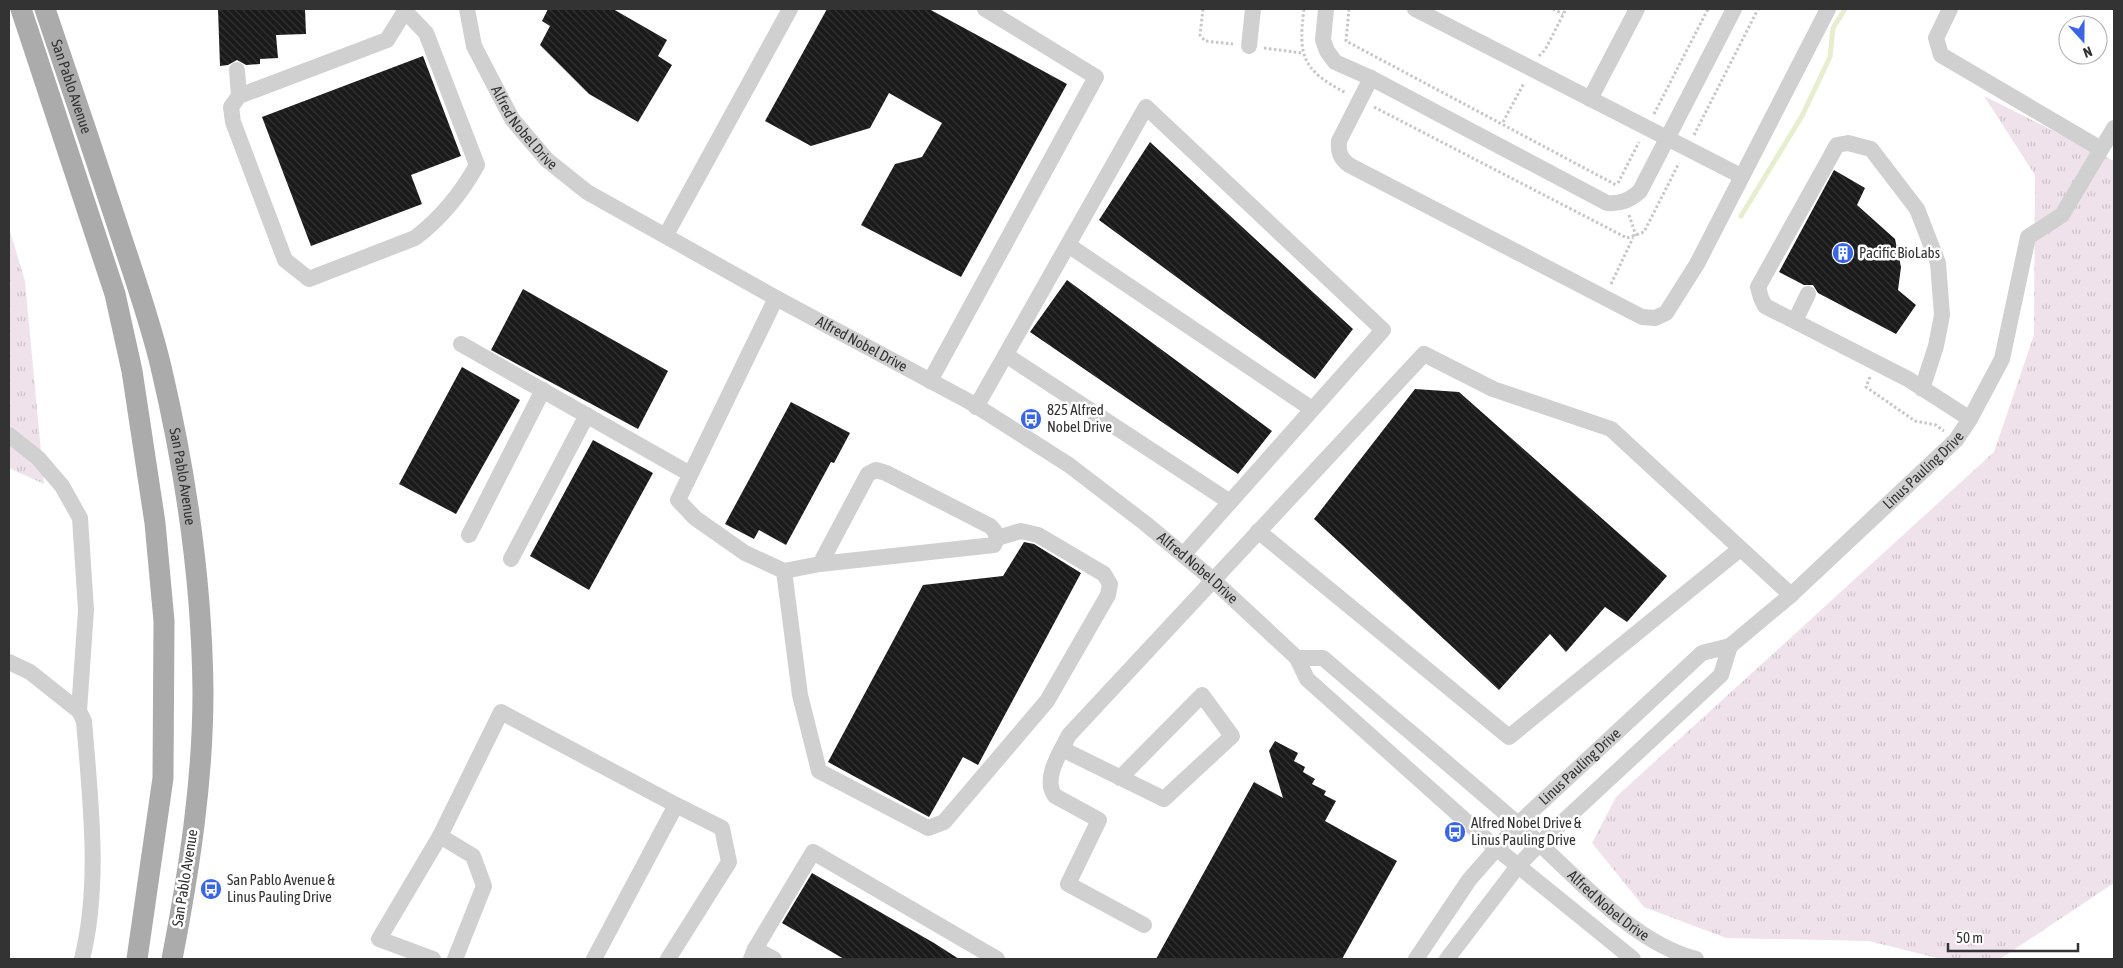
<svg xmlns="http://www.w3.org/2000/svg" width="2123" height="968" font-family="'Asap Condensed',sans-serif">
<defs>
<pattern id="grass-tufts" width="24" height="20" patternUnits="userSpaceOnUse" patternTransform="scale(1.25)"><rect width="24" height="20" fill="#efe2eb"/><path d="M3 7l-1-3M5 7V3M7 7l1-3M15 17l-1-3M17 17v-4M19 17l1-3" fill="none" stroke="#cdc2ca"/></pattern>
<pattern id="building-back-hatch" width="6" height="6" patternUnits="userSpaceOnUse" patternTransform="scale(1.25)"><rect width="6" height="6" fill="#1a1a1a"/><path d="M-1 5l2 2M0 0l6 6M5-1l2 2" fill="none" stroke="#333"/></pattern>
</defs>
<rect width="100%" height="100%" fill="#fff"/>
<path fill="url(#grass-tufts)" d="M1984,96L2114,161V883L2000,959H1941L1869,941L1726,938L1644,907L1592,843L1616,797L1994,452L2034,335L2035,175Z
M9,228L25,281L44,484L9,468Z"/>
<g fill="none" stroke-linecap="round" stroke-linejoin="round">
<path stroke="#e7eecf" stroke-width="5" d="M1741,216L1802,116L1830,57L1833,28L1845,9"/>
</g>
<path fill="url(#building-back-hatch)" d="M218,9H305L306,34L276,35L278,58L260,59V64L246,65L237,60L228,65L220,66Z
M548,9H613L667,40L658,56L672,65L638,122L589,94L540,45L550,26L542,21Z
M827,9H929L1067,84L961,277L861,225L895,164L922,157L942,123L889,93L870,128L811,146L765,121Z
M423,56L461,156L411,175L422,204L311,246L262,117Z
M1150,142L1353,329L1315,379L1099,220Z
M1834,170L1865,188L1857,205L1895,239L1901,267L1898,290L1916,305L1896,334L1818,293L1813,285H1804L1779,272Z
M1067,280L1272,431L1238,474L1030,332Z
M523,289L668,371L638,429L491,350Z
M462,367L520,400L456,514L399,484Z
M1415,389L1459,392L1667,576L1627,622L1605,607L1566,652L1550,634L1499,690L1314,519Z
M791,402L850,433L834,463L831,462L786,545L759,530L754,539L725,524Z
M593,440L653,473L589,590L530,556Z
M1024,542L1034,544L1081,573L978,765L963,757L929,817L828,762L923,585L1003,576Z
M1275,741L1298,753L1294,761L1305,767L1303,772L1315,779L1312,784L1326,791L1324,795L1336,801L1325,821L1397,861L1342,959H1156L1254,782L1283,798L1269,751Z
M812,873L934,943L959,959H844L782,923Z"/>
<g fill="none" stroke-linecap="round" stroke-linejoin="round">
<path stroke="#c7c7c7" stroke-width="3" stroke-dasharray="2.5 2.5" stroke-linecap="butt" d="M1203,9L1200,35L1205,41L1233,44
M1304,9C1298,56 1302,70 1346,93
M1349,9L1346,41L1618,186
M1553,9L1563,14
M1264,48L1302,53
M1539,56L1545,50L1566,9
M1374,107L1627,238L1644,232L1679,163
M1654,114L1708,9
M1503,122L1524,83
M1694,135L1758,9
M1618,183L1639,142
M1629,215L1636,236
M1611,284L1633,238
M1870,377L1866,387L1915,421L1936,425L1944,431"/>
<g stroke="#d0d0d0" stroke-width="16">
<path id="s1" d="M467,9L474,46L512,119L547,160L587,192L776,298L970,402L1069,465L1146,524L1212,579L1297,658L1307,679L1496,848L1633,959"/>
<path d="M1326,9L1323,40L1327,51L1335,62L1371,78L1607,203C1621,204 1630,200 1640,191L1734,9"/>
<path d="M1415,9L1741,176"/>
<path d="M1950,9L1936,38L1941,55L2101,149"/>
<path d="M405,11L426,33L477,165C462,192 440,219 415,238L309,279L285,260L233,122L231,107L239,96L387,40Z"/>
<path d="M1249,46L1253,9"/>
<path d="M237,70L239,96"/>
<path d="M1371,78L1339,141C1338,152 1340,158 1349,165L1642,317L1655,318L1666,313L1697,264L1828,9"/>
<path d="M1590,99L1637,9"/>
<path d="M666,235L790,9"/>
<path d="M1068,245L1312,409"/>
<path d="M776,298L678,500L695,518L745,553L784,571L820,564L994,545C998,536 997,533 990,526L886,473L876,470L868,474L820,564"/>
<path d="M1795,321L1808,294"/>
<path d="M461,344L690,474"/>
<path d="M1006,355L1230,502"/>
<path d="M930,381L1096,77L985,9"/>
<path d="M1922,389L1936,346L1942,315L1938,263L1917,209L1871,149L1848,143L1837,145L1758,287L1761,298L1765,306L1908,379L1970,419"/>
<path d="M976,407L1146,107L1383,330L1183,555"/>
<path d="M9,435L38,458L62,486L80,518L86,610L79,711L84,721C90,797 101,884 82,959"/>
<path d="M1258,531L1509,737L1740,549"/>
<path d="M469,535L543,390"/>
<path d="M511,559L587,415"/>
<path d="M784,571L800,695L819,771L928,828L944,822L1047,701L1108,595L1110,584L1104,574L1038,535L1021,531L997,538"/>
<path id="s2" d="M1297,658H1323C1388,714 1455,769 1519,825C1571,870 1628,941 1696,959"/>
<path d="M9,662L30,672L79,711"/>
<path d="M1062,749L1164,799L1232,736L1202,695L1120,778"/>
<path d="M1144,925L1068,884L1099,820L1055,796C1042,779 1061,751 1069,735L1424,354L1493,389L1611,429L1791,595"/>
<path d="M755,949L774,959"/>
<path d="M433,959L379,939L440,836"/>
<path d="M455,959L484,886L473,856L440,836L501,712L676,805"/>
<path d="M594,959L676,805L722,828L729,862L668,959"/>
<path d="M751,959L755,949L813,852L997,959"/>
<path id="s3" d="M1416,959L1469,880L1518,824L1702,653L1730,646L1791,595L1956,440L1970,419L2002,359L2028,237L2062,215L2114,128"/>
<path d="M1447,959L1518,866L1540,843L1721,675L1730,646"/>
</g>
<g stroke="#ababab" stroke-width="21">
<path d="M21,9L115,294L132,371L155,523L164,621L163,778L137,959"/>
<path id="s4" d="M45,9C70,82 94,154 118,227C133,273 150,320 161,367C186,473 202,584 203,692C203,782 189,871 172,959"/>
</g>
</g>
<defs>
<g id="building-disc" transform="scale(1.125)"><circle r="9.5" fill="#3a65e5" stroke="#fff"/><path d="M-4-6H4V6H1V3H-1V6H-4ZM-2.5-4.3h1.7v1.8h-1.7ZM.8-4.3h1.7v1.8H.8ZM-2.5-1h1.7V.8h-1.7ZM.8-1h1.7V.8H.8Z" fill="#fff"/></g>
<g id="bus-disc" transform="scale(1.125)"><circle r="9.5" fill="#3a65e5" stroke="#fff"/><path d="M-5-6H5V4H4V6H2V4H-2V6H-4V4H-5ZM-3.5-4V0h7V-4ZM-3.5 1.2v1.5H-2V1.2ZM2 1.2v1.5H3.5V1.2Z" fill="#fff"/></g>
</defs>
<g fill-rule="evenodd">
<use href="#building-disc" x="1843" y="253"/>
<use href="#bus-disc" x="1031" y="419"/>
<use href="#bus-disc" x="1455" y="832"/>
<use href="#bus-disc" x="211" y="889"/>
</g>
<g text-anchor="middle" stroke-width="5" stroke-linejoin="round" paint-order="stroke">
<g font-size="15" fill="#333" stroke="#fff">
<text dy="5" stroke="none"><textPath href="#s4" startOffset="82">San Pablo Avenue</textPath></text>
<text dy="5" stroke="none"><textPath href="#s1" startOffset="134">Alfred Nobel Drive</textPath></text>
<text dy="5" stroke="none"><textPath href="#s1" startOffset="539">Alfred Nobel Drive</textPath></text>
<text dy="5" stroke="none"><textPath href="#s3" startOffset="711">Linus Pauling Drive</textPath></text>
<text dy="5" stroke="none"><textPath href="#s4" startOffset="488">San Pablo Avenue</textPath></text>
<text dy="5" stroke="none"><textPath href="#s1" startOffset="944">Alfred Nobel Drive</textPath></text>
<text dy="5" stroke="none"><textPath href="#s3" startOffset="254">Linus Pauling Drive</textPath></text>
<text transform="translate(185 878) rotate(-81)" y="5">San Pablo Avenue</text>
<text dy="5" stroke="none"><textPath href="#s2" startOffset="404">Alfred Nobel Drive</textPath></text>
</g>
<g font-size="15" fill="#333" stroke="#fff" text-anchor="start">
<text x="1859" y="258">Pacific BioLabs</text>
<text x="1047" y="415">825 Alfred<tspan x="1047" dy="17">Nobel Drive</tspan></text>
<text x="1471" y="828">Alfred Nobel Drive &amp;<tspan x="1471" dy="17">Linus Pauling Drive</tspan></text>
<text x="227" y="885">San Pablo Avenue &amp;<tspan x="227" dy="17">Linus Pauling Drive</tspan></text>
</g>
</g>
<rect width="2123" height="968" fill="none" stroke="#333333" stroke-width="20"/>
<g transform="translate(2083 40) rotate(159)"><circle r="24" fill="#ffffff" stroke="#adadad"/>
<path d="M0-4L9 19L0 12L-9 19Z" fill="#3a65e5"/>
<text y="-8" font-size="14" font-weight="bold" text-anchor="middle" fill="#333333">N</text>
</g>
<path d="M1948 943v8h130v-8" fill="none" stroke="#333333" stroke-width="2.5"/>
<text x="1956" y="943" font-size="15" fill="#333333" stroke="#ffffff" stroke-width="4" paint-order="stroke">50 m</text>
</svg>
